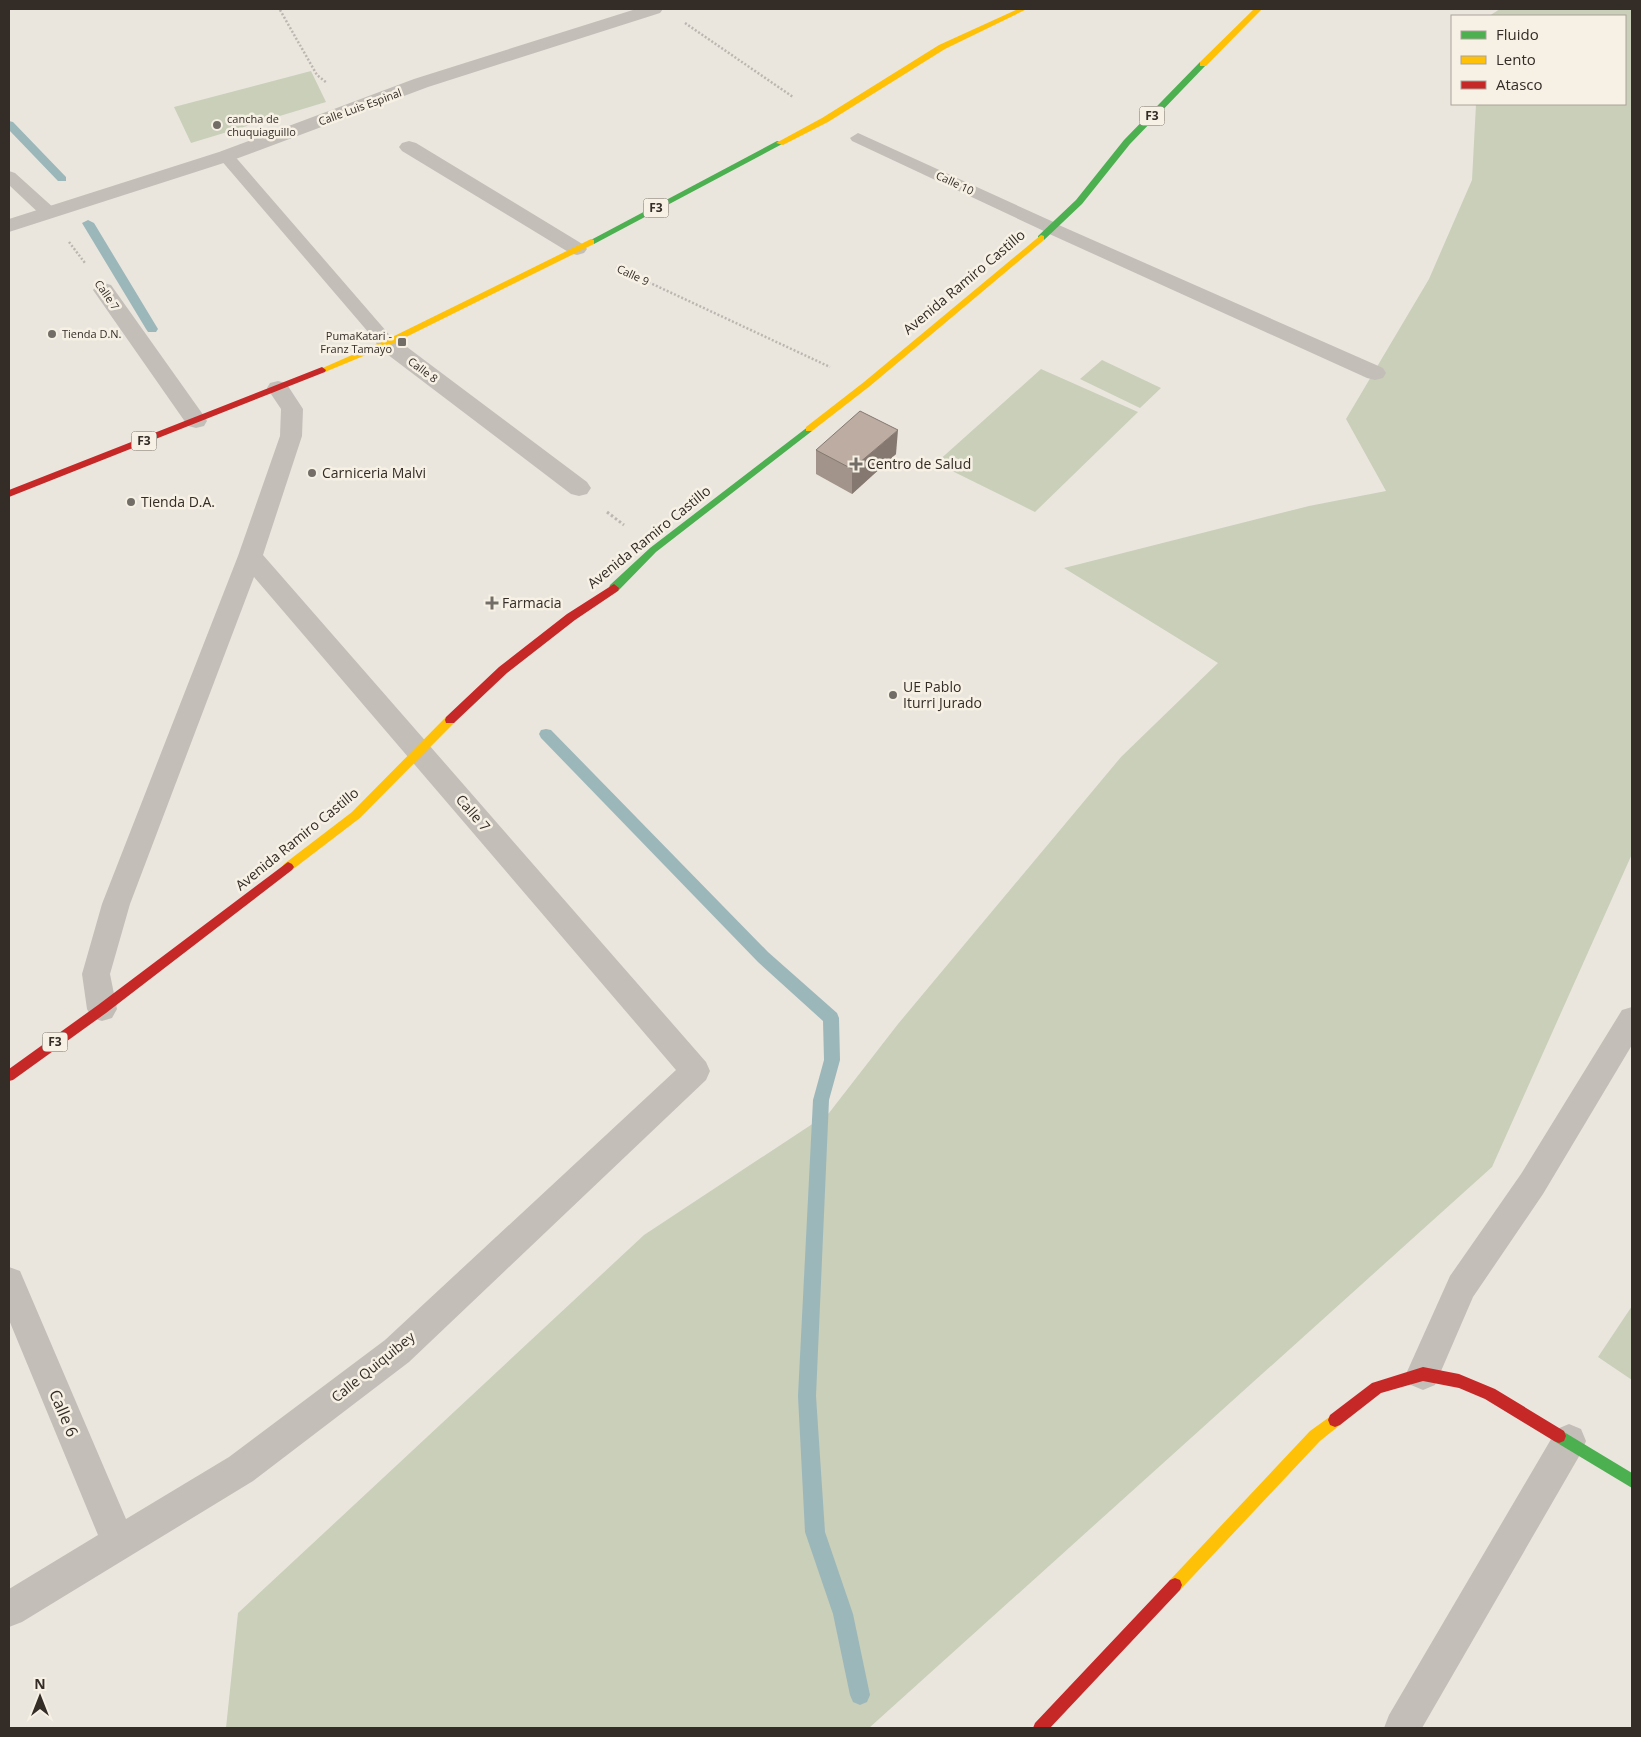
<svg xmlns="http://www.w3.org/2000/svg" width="1641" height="1737" font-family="'Open Sans',sans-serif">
<rect width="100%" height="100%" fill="#eae6de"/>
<path fill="#c9cfb9" d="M1500,9H1632V854L1492,1167L869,1728H226L238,1613L644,1235L829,1113L898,1024L1121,757L1218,663L1064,568L1309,506L1386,491L1346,419L1429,279L1472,180L1476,104H1625V16H1489Z
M311,71L326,102L191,143L174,107Z
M1102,360L1161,388L1140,408L1080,379Z
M1041,369L1138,412L1035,512L936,463Z
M1632,1306V1380L1598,1357Z"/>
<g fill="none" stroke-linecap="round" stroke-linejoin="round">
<path fill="#9cb7ba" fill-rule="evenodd" d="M9,121L13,122L66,177V181H58L9,130Z
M88,220L94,223L158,329L156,332H148L146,329L82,223Z
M546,729L551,730L768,952L837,1013L839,1018L840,1060L829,1100L816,1396L825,1532L853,1614L870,1695L867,1702L860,1705L853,1702L850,1695L833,1614L805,1532L798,1396L813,1100L824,1060L823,1021L758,962L541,738L539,734L541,730Z"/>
<path stroke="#bcb6b0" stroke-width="2.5" stroke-dasharray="2 2" stroke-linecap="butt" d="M280,10L317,75L327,83
M685,23L793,97
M69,242L85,263
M616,267L830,367"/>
<path stroke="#bcb6b0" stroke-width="3" stroke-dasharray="2.5 2.5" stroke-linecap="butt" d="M607,512L624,525"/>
<path fill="#c3beb8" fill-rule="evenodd" d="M858,133L1058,224L1060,228L1058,232H1046L852,141L850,138Z
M226,151L232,153L393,339L396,343L393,347H381L220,159L218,156Z
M9,171L15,173L55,209L57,213L55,217H43L9,185Z"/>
<path fill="#c3beb8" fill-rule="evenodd" d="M636,9H663L660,13L428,87L233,160L9,232V219L219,152L414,79Z
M409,141L416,143L584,245L587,249L584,253L577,255L570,253L402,151L399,147L402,143Z
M1052,222L1383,368L1386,373L1383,378L1375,380L1367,378L1045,232L1042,228L1045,224Z
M104,283L111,285L204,416L207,421L204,426L196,428L188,426L93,290L97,285Z
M387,336L395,338L587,482L591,488L587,494L579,496L571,494L379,348L376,343L379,338Z
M278,381L286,383L303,409L302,436L263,555L706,1062L710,1071L706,1080L409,1362L253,1481L22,1622L9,1627V1589L98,1535L9,1320V1267L20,1271L126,1519L229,1457L385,1340L676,1070L254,577L130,904L110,974L117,1009L112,1018L102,1021L92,1018L87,1009L82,974L102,904L238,556L280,436L281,409L267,388L270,383Z
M1632,1007V1045L1543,1194L1473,1297L1435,1385L1423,1390L1411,1385L1406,1374L1450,1276L1521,1174L1622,1010Z
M1569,1424L1581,1429L1586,1441L1581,1453L1422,1728H1384L1389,1715L1557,1429Z"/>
<path fill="#4caf50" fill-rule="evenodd" d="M1200,62L1207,64L1130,144L1082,204L1044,240H1038V236L1076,200L1124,140Z
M777,141L784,143L594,244H588L587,242Z
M809,426L812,427V431L656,552L618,591H610L609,588L610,585L650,548Z
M1559,1429L1632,1473V1488L1554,1441L1552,1436L1554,1431Z"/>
<path fill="#ffc107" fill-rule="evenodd" d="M1018,9H1027L945,49L828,122L783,145L776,143L822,118L939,45Z
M1254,9H1262L1206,66H1200V62Z
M1041,235L1044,236V240L870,386L812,431H806V427L864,382Z
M591,239L594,240V244L390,345L325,372H319L318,370L384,341Z
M450,716L454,717L455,720L454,723L360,818L292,870H284L282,867L284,864L352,812L446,717Z
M1335,1413L1340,1415L1342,1420L1340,1425L1320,1441L1180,1590L1175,1592L1170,1590L1168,1585L1170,1580L1310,1431Z"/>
<path fill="#c62828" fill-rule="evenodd" d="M322,367L326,370L325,372L9,497V490Z
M614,584L619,588L618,591L575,620L507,673L454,723H446L445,720L446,717L499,667L567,614Z
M288,862L292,864L294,867L292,870L106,1013L13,1080L9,1081V1069L98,1005Z
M1423,1367L1459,1374L1495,1389L1564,1431L1566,1436L1564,1441L1559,1443L1554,1441L1485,1399L1459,1388L1423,1381L1381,1393L1340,1425L1335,1427L1330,1425L1328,1420L1330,1415L1372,1383Z
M1175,1578L1180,1580L1182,1585L1180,1590L1050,1728H1033L1035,1723L1170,1580Z"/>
</g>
<path fill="#a2948a" d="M816,450L896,454L852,494L816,474Z"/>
<path fill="#847871" d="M898,430L896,454L852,494V469Z"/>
<path fill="#bcaca1" stroke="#847871" d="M860,411L898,430L852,469L816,450Z"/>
<g fill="#736d67" stroke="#f7f1e5" stroke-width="2">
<circle cx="217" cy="125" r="5"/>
<circle cx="52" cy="334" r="5"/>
<rect x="397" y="337" width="10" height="10" rx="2.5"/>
<path d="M853.5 456.5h5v5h5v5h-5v5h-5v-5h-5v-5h5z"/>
<circle cx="312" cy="473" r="5"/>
<circle cx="131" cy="502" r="5"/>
<path d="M489.5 595.5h5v5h5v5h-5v5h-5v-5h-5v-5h5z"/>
<circle cx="893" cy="695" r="5"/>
</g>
<g text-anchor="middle" stroke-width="5" stroke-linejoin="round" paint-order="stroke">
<g font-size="11" fill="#332c27" stroke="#f7f1e5">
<text transform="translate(360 107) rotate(-20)" y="4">Calle Luis Espinal</text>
<text transform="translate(955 183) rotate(25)" y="4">Calle 10</text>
<text transform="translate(633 275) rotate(25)" y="4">Calle 9</text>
<text transform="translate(107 295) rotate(55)" y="4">Calle 7</text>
<text transform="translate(423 370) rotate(37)" y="4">Calle 8</text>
</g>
<g font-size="11" fill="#332c27" stroke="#f7f1e5" text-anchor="start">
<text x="227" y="123">cancha de<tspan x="227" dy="13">chuquiaguillo</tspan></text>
<text x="62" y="338">Tienda D.N.</text>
<text x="392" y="340" text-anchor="end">PumaKatari -<tspan x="392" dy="13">Franz Tamayo</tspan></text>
</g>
<g fill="#f7f1e5" stroke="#6e6760" stroke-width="1">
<rect x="1139.5" y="106.5" width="25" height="19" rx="4"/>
<rect x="643.5" y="198.5" width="25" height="19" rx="4"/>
<rect x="131.5" y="431.5" width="25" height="19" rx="4"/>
<rect x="42.5" y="1032.5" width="25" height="19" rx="4"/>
</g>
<g font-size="12" font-weight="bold" fill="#332c27">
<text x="1152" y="120">F3</text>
<text x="656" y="212">F3</text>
<text x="144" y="445">F3</text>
<text x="55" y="1046">F3</text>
</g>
<g font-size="14" fill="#332c27" stroke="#f7f1e5">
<text transform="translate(964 282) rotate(-40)" y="5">Avenida Ramiro Castillo</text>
<text transform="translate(649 537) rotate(-39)" y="5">Avenida Ramiro Castillo</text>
<text transform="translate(473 813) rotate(49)" y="5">Calle 7</text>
<text transform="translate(297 839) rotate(-39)" y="5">Avenida Ramiro Castillo</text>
<text transform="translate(373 1367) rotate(-39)" y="5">Calle Quiquibey</text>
</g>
<g font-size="14" fill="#332c27" stroke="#f7f1e5" text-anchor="start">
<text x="867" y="469">Centro de Salud</text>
<text x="322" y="478">Carniceria Malvi</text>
<text x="141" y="507">Tienda D.A.</text>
<text x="502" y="608">Farmacia</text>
<text x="903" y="692">UE Pablo<tspan x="903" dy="16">Iturri Jurado</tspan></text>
</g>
<g font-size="16" fill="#332c27" stroke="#f7f1e5">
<text transform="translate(64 1413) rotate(67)" y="6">Calle 6</text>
</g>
</g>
<rect width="1641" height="1737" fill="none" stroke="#332c27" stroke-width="20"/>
<rect x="1451" y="15" width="175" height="90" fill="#f7f1e5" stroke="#a9a299"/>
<rect x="1461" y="31" width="25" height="8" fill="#4caf50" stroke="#a9a299"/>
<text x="1496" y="40" font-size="15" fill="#332c27">Fluido</text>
<rect x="1461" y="56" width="25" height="8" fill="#ffc107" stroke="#a9a299"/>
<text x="1496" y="65" font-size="15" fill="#332c27">Lento</text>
<rect x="1461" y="81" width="25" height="8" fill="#c62828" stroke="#a9a299"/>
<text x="1496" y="90" font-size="15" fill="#332c27">Atasco</text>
<g transform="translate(40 1697)" stroke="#f7f1e5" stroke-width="4" paint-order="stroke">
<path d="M0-4L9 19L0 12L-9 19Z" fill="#332c27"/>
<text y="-8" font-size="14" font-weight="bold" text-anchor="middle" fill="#332c27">N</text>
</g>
</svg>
